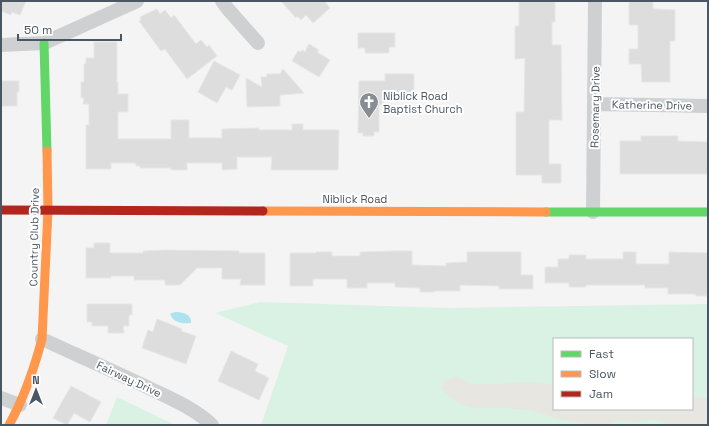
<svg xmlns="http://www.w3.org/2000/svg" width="709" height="426" font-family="'Space Grotesk',sans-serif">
<rect width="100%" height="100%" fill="#f4f4f4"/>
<path fill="#d9f2e3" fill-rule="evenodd" d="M260,302L448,308L708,304V425H261L288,346L215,313ZM554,339H692V409H554Z
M117,397L175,425H106Z"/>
<path fill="#e7e6e1" d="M456,376L471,384H499L528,382L554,385V409H692V396L708,398V424H669L652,419L637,422L618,421L604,425H599L563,420L529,410L504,408H473L456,402L441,389L445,381Z"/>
<path fill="#aee2f0" d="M175,312C182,312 192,314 191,323C182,324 174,323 170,314Z"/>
<path fill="#ddddde" stroke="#e5e6e7" d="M1,1H26L20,15L12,12L11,15L1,11Z
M281,1H324L330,8L313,23L306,15L301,20L297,16L296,18Z
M519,1H555V22H552V45H561L562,120H549V164H561V183H542V175H516V112H524L525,58L515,59V26H519Z
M629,1H653V9L675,10V41H670V82H642L641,64H629V49H638V25H629Z
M157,9L160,14L165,10L171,18L174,15L196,44L201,40L207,47L209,45L217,56L187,79L165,49L161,51L139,21H141L140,17Z
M358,33H395V47H389V53H365V48H358Z
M94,42H117V82H118V94H128V112H118V139H171V120H189V138H222V129L259,128V130H292V124H303V130H339L338,170H271L272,157H237V169L222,170V163H187V170H171V168H140V166H136V163H111V169H86V125H89V104H83L84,98H81V82H84V64H86V58H94Z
M309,44L319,50L317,52L330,60L319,77L292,61L298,51L301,52L302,50L305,52Z
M214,61L240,75L232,90L226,87L217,103L198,92Z
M283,69L304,93L280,95V106L247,107L246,78L262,87L261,77H267V74H280Z
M385,74H414V98H384V105H379V132H374V136H363V133H358L359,81H385Z
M1,81H19V92H17V106H1Z
M641,136H678V141L708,142V174H620V141H641Z
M94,243H110V253H143V251L165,250L239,251V253H265V285H240L241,279H222V268H197L180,285H165V280H134V276H111V278H86V248H94Z
M396,251H412V265L446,266V263L467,262V252H521V275H533V289H499V286L460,285V291H434V292H420V288L395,287V283H367V288H347V279H313V286H290V253H316V252H332V256H360V252Z
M623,252H636V264H669V252L708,253L707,296H696V294H668V288H645V285H586V287H569V283H545V267H558V259H569V255H586V259H623Z
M87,304H132V315H129V326H123L124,333H108V326H92V322H87Z
M157,319L182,329L181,331L196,336L186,364L142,348L148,330L153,332Z
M231,351L258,364L255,371L269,378L259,400L218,381Z
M71,386L101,402L90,422L74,413L67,425L53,418Z"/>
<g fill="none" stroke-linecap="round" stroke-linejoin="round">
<path stroke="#ced0d2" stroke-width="14" d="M222,1L227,8L258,43
M1,45L44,43L137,1
M595,104L708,106
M593,212L595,1
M42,339C79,356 115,372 151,389C172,399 195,409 212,425
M1,398L20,405"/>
<path stroke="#63d668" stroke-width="9" d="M44,43L47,151
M546,212H708"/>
<path stroke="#ff974d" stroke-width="9" d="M263,211L546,212
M9,425C24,398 34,369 42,339L48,210L47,151"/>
<path stroke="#b3261e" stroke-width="9" d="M1,210L263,211"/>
</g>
<defs>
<g id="church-pin" transform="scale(1)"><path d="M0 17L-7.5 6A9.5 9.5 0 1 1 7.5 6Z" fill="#868d94" stroke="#fff"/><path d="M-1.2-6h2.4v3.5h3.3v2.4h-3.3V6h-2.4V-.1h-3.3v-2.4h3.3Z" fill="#fff"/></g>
</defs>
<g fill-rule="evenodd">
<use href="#church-pin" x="369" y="102"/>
</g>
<g text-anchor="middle" stroke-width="4" stroke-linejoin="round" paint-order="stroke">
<g font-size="11" fill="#4a5661" stroke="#fff" text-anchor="start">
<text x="383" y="100">Niblick Road<tspan x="383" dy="13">Baptist Church</tspan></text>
</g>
<g font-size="11" fill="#4a5661" stroke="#fff">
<text transform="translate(652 105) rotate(1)" y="4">Katherine Drive</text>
<text transform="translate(595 107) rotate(-89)" y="4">Rosemary Drive</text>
<text x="355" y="203">Niblick Road</text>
<text transform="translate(34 237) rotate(-89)" y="4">Country Club Drive</text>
<text transform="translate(129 379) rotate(25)" y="4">Fairway Drive</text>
</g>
</g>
<rect width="709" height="426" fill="none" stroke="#4a5661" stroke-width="4"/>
<rect x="553" y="338" width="140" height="72" fill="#ffffff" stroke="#b7bbc0"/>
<rect x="561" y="351" width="20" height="6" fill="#63d668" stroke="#b7bbc0"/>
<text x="589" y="358" font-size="12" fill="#4a5661">Fast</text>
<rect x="561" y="371" width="20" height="6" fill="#ff974d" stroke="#b7bbc0"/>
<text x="589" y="378" font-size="12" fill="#4a5661">Slow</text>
<rect x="561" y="391" width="20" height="6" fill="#b3261e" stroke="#b7bbc0"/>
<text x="589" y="398" font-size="12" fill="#4a5661">Jam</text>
<g transform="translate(36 390)" stroke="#ffffff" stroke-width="3" paint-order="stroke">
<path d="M0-3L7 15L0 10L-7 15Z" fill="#4a5661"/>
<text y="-6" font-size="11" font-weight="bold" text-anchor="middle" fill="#4a5661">N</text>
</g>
<path d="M18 34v6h103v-6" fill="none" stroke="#4a5661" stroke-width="2"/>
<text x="24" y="34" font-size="12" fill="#4a5661" stroke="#ffffff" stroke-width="3" paint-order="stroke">50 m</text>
</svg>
